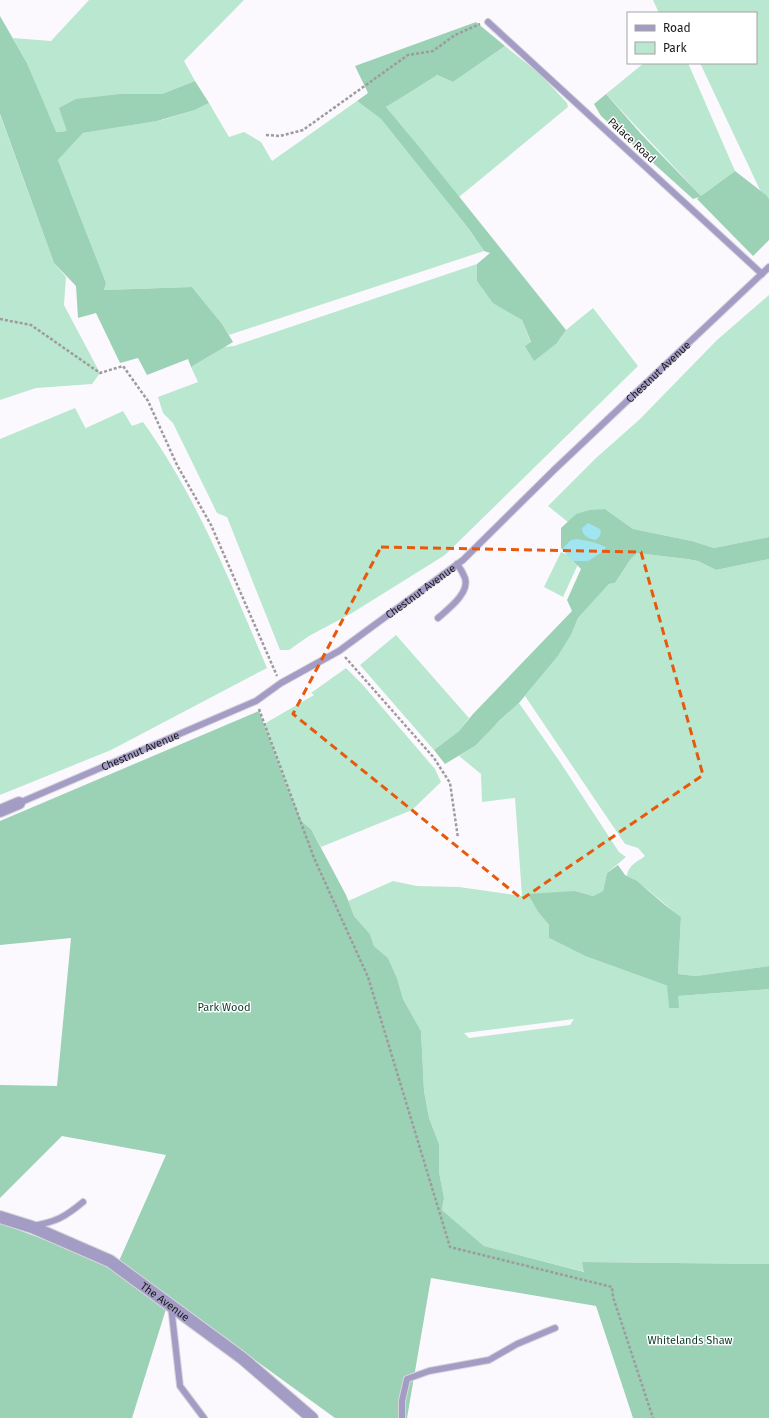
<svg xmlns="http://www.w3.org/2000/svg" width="769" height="1418" font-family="'Fira Sans',sans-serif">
<rect width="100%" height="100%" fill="#fcf9fe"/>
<path fill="#bae7cf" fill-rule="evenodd" d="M89,0H244L184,61L195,81L162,94H121L67,131L55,132L27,63L13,38L51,41Z
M653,0H769V199L760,190L700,63H756V13H659Z
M505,46L540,74L567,103L568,107L459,197L417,144L386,107L434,74L453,82Z
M644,63H688L735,171L701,196L606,94Z
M357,101L381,119L469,229L484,251L229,335L222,324L192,287L104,290L106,283L58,160L83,133L162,120L195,110L209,103L229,137L244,132L261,142L272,161Z
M0,115L54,263L66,277L64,305L100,373L92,384L36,388L0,400Z
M477,264V281L510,312L522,320L531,343L525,346L557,343L566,330L593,308L638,366L445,555L352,613L309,636L289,650H280L227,517L217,513L173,423L163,413L158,397L198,382L191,367L224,347L234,346Z
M769,295V537L714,548L692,541L633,529L605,509L576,514L568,522L548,506L596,458L640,419L717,340Z
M75,408L86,429V428L123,411L132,426L143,422C197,497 231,584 267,668L111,750L0,795V439Z
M561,552L580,560L563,597L544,587Z
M637,553L687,559L698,561L716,570L769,559V966L696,976L678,974L681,917C663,904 647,886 627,876C628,865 637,862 645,856L638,848L625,844L525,696L558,656L571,635L578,618L609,584L615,583L630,560Z
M396,635L469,718L459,731L434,750L360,665Z
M346,668L362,684L435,769L441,782L412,810L321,847L311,829L302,822L287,787L264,724L314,695L311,693Z
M519,703L560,762L619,852L626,857L607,873L603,891L593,896L575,891L539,913L549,925V938L585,956L665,985H668L669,1008L678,996L769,989V1264L582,1262L585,1272L484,1246L442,1210L444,1198L439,1172V1144L429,1118L424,1091L421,1031L403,999L397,978L388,958L374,946L370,934L354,916L348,901L393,881L417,886L459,887L522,896L515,798L482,802L481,774L459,756L475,746L488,732V724H496ZM574,1019L570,1025L469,1038L464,1033Z"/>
<path fill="#9bd1b4" d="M0,16L27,63L56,132L67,131L59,108L76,99L121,94H162L195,81L209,103L195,110L157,121L83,133L58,160L106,283L104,290L192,287L222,324L233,342L191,367L188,359L147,375L138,358L120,363L96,313L78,318L76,286L54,263L0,114Z
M476,22L505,46L453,82L437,75L386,107L417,144L566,330L557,343L534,361L525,346L531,342L522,320L493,303L477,281V264L490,253L484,251L469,229L381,119L357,101L368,93L355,66Z
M606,94L642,135L701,196L735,171L766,195L769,199V240L753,256L697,199L699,197L693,199L601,116L594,104Z
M605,509L633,529L692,541L714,548L769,537V559L716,570L698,561L687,559L637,553L630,560L615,583L609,584L578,618L571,635L558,656L519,703L499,721L475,746L445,764L434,750L459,731L473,714L572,611L567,600L581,569L561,548V528L576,514L590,510Z
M259,711L287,787L302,822L311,829L346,895L354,916L370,934L374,946L388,958L397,978L403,999L421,1031L424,1091L429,1118L439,1144V1172L444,1198L442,1210L484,1246L584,1272L582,1262L769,1264V1418H633L596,1306L431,1278L407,1418H335L119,1261L166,1155L62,1136L0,1198V1085L57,1086L71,938L0,945V821Z
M618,865L625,875L637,881L665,905L681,917L678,974L696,976L769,966V989L678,996L679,1008H669L667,985H665L585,956L549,938V925L539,913L528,894L575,891L593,896L603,891L607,873Z
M0,1223L101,1261L166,1309L132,1418H0Z"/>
<path fill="#a1e5f1" d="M588,523L600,529C602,535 599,537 596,540C589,539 582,536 582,528Z
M577,539L593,542L606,547L604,551L588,561H573L565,552L563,548L571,540Z"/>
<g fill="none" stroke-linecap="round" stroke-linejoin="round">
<g stroke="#d8d5da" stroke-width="8">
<g id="lane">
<path d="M488,22L762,274"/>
<path d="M438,618C448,609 470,593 465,578C463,573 460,568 457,564"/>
<path id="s1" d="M19,803L256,701L281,683L339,651L463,560L554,470L769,267"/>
<path d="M32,1226C56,1222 65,1217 83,1202"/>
<path d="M171,1306L180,1386L204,1418"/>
<path d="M402,1418V1401L407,1379L429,1371L489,1360L517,1344L555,1328"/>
</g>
</g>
<g stroke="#d8d5da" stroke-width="14">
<g id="street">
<path d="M0,811L19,803"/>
<path id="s2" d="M0,1217L32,1227L110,1261L242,1358L312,1418"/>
</g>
</g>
<path stroke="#9e9b9f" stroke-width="2.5" stroke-dasharray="3 2" stroke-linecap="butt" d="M266,135L280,136L303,130L408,55L433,51L455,35L480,24
M0,319L31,325L100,373L123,366L148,401L177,465L211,525L277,676
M345,657L434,758L450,783L458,838
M259,709L314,858L368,977L450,1247L612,1287L613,1297L653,1418"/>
<use href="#lane" stroke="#a39dc6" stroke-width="6"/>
<use href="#street" stroke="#a39dc6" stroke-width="12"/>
</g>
<path fill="none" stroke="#e8590c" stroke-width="3" stroke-dasharray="8 5" stroke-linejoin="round" d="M381,547L641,552L703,775L522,899L293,714Z"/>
<g text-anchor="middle" stroke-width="3" stroke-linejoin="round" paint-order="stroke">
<g font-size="11" fill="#1c191d" stroke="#fff">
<text transform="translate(632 140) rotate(43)" y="4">Palace Road</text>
<text dy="4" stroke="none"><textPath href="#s1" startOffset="780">Chestnut Avenue</textPath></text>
<text dy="4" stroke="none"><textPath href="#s1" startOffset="456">Chestnut Avenue</textPath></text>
<text dy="4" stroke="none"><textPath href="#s1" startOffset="132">Chestnut Avenue</textPath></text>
<text dy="4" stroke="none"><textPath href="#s2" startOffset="187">The Avenue</textPath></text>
</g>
<g font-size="11" fill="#0b3926" stroke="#fff">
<text x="224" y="1011">Park Wood</text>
<text x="690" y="1344">Whitelands Shaw</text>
</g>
</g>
<rect x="627" y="12" width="130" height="52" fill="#ffffff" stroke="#a4a3a5"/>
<rect x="635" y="25" width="20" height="6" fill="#a39dc6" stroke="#a4a3a5"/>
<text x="663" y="32" font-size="12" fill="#1c191d">Road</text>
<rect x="635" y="42" width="20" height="12" fill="#bae7cf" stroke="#a4a3a5"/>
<text x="663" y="52" font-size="12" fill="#1c191d">Park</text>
</svg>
